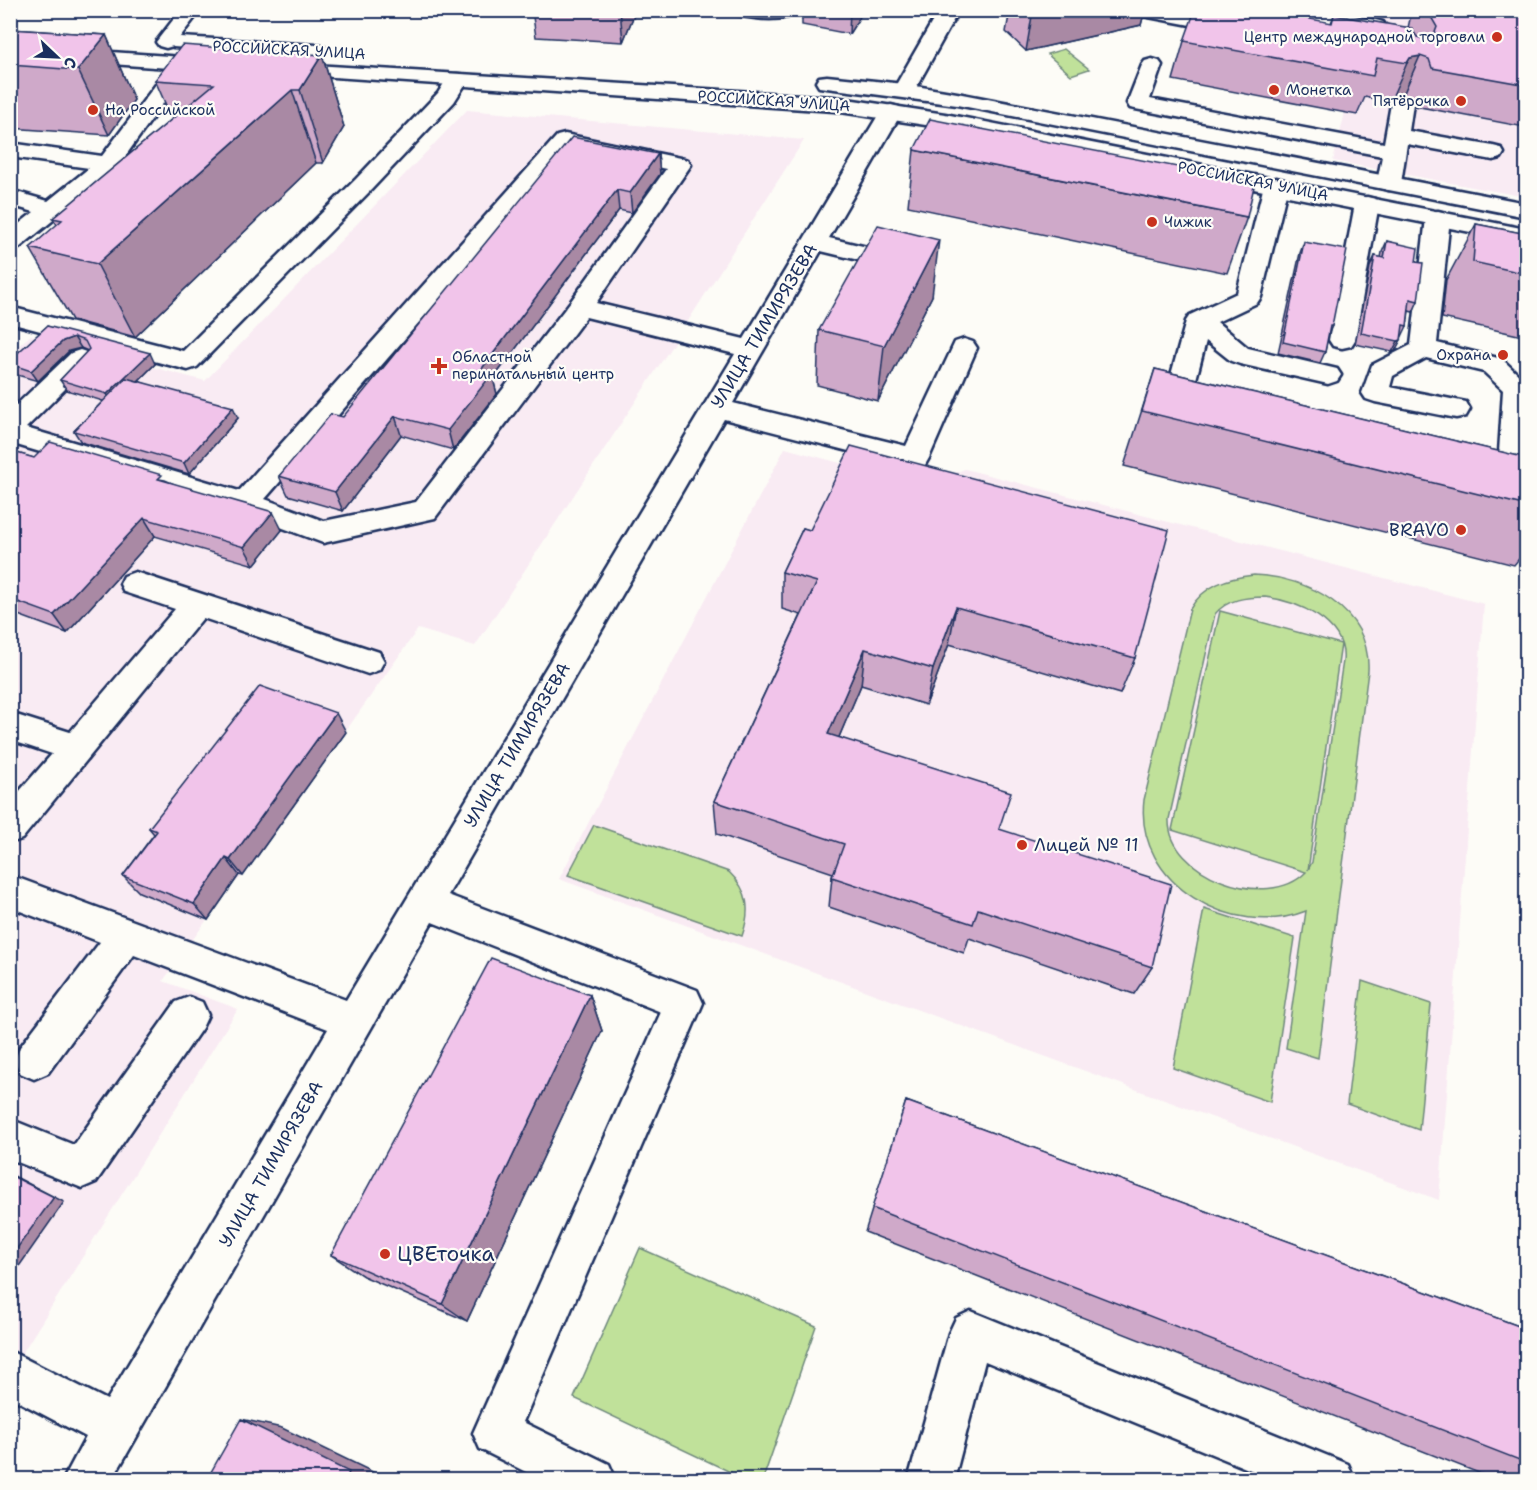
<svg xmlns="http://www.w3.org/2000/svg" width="1537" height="1490" font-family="'Shantell Sans',sans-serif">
<rect width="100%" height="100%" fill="#fdfcf7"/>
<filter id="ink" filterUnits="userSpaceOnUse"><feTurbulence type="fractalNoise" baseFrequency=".0167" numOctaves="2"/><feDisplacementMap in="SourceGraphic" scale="12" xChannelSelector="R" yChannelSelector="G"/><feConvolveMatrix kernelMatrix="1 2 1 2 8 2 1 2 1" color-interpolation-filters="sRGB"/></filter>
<g filter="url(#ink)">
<path fill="#f9ebf3" d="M1370,11H1526V197L1333,161Z
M467,110L804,140L681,332L475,646L418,629L243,876L232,885L163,981L238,1009L11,1371V352L31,335L205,381Z
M785,448L921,485L965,469L1484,604L1439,1200L559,879Z"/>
<path fill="#c0e19a" stroke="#6e887c" stroke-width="1.5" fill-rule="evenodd" d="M1064,49L1089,69L1071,75L1047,54Z
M1254,575C1307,577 1371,609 1368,671L1318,1058L1286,1048L1306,911C1233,940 1134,884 1144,800L1190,609C1204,585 1227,578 1254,575ZM1265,597C1297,601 1347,622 1343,661L1312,862L1308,870L1341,644L1220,611L1172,830L1306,872C1268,912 1167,875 1169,819L1215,614C1227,599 1247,597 1265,597Z
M594,825L729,872C749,891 751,910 742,936L568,875Z
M1204,909L1295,938L1270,1102L1173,1068Z
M1362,981L1431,1004L1419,1130L1347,1104Z
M640,1248L816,1326L763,1479H745L574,1398Z"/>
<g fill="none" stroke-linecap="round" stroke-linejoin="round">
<g stroke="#1b2f5e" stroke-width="5">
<path id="minor" d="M731,10H793L788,17C772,21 750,18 734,14Z
M939,10H959L912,95L904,96L896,95L893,90Z
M1133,10H1177L1277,29L1284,10H1320L1376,20L1383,22L1386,26L1383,30L1376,32L1301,19L1292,41L1285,43L1143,16L1136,14Z
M180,11H194L197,15L173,46L166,48L159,46L156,42Z
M182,57L189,59L192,63L116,169L19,248L10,250V231L34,212L10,205V190L48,201L89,168L10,157V143L102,156L175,59Z
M1152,59L1159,61L1162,65L1150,99L1384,143L1391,104L1394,99L1402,97L1410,99L1413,104L1409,131L1493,146L1501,148L1504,153L1501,158L1493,160L1407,144L1401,183L1397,188L1389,190L1381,188L1377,183L1382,156L1130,108L1127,103L1142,65L1145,61Z
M457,74L465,75L468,80L454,102L372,189L197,367L188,370L10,323V307L183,351L356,179L438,93L449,75Z
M891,105L899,107L902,112L829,238L901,255L904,260L901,265L892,268L821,251L733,403L906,446L955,342L964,339L973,342L977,348L929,458L925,465L915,468L724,419L448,895L697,990L703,1003L523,1422L609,1464L616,1480H542L480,1449L473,1433L661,1012L432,922L112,1480H63L86,1437L10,1397V1351L107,1400L328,1029L134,955L48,1073L34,1079L20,1073L15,1060L20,1047L100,942L10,907V875L346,1000L735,354L586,317L435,518L323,543L235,510L10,443V411L71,353L80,350L89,353L93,359L89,365L26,428L239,491L557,136L565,134L680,158L688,160L691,165L596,303L744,339L880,112L883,107ZM570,149L666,169L571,301L416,502L324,521L265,499Z
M1276,178L1284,180L1288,185L1261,297L1257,303L1217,322L1248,348L1337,369L1341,375L1337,381L1328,384L1240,364L1231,361L1206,341L1192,395L1205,398L1208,405L1205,412L1195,414L1167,407L1164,400L1186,321L1190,315L1237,293L1264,185L1268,180Z
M1367,197L1375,199L1379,204L1355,340L1351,346L1342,348L1333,346L1329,340L1355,204L1359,199Z
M1438,211L1446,213L1450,218L1437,343L1502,359L1526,382L1525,482L1521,489L1511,492L1483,484L1479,477L1483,470L1493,467L1498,468L1503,390L1484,372L1426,358L1393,376L1390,387L1466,402L1470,409L1466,416L1456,418L1375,402L1366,399L1362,393L1372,365L1411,345L1426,218L1430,213Z
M135,572L379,652L384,661L379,670L368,674L203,618L22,839L10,843V802L52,754L10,740V713L70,732L175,609L124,592L120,584L124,576Z
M189,997L202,1002L208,1015L202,1028L96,1182L82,1188L10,1159V1119L74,1145L176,1002Z
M971,1311L1348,1464L1355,1480H1275L985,1361L954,1480H908L949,1333L956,1318Z"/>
</g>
<g stroke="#1b2f5e" stroke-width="5">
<path id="major" d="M180,37L317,45L324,47L327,51L324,55L317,57L173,47L170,43L173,39Z
M10,45L212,59L219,61L222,65L219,69L212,71L10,57Z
M282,63L834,97L945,114L1526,229V243L945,128L834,111L275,73L271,69L275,65Z
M827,76L904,84L957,93L1526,203V217L957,105L819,87L816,82L819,77Z"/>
</g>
<use href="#minor" fill="#fdfcf7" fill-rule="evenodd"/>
<use href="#major" fill="#fdfcf7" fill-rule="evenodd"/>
</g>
<path fill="#cfa9c9" stroke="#1b2f5e" stroke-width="1.5" d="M532,10H636L623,42L536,37Z
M802,10H864L849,34L802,25Z
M1010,10H1145L1141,25L1026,51L1006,32Z
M1412,10H1527V159L1523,158L1525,127L1415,106L1412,98L1403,95L1393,97L1390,102L1365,97L1357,115L1173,80L1184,41L1331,23L1334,15L1408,28Z
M10,29L106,35L134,100L109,135L10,128Z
M322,55L344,127L323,163H316L135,337L72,320L30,248L57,225L53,218L172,119L155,80Z
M914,150L1247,217L1227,273L908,206Z
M658,154L660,174L632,213L619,210L493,379L497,394L453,450L401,435L343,511L288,495L279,476L343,417Z
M1476,224L1527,234V337L1442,318L1446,280Z
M1387,241L1416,262L1418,301L1413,312L1409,311L1407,326L1395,351L1392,352L1355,344L1370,267L1375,256L1381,258L1382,252Z
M1304,242L1332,326L1328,335L1325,352L1320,363L1278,353L1300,253Z
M932,296L878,401L817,385L819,330Z
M47,326L155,364L138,381L238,418L189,474L81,442L74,431L103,401L67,390L60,380L88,351L81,348L69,351L38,381L14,374L10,369V360Z
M1155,369L1527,458V549L1514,565L1124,466Z
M10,451L34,458L165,480L282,530L254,565L155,536L67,633L10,612Z
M803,528L1135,658L1120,694L949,644L926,705L861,685L839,737L999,829L1152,967L1134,994L969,938L964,953L829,907L832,877L833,873L717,834L714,801L801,615L782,609V572Z
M346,732L243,876L239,875L208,920L139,892L123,876L154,834L149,828Z
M590,995L602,1031L467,1321L363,1276L331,1255Z
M906,1101L1527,1329V1479H1494L865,1232Z"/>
<path fill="#a989a4" stroke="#1b2f5e" stroke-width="1.5" d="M620,10H636L623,42Z
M850,10H864L849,34Z
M1033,10H1145L1141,25L1026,51Z
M106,35L134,100L109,135L78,70Z
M322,55L344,127L323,163L300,90Z
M1420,56L1403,95L1393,97L1390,102L1407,63L1410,58Z
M292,90L316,163L135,337L97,264Z
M658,154L660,174L632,213L630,193Z
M617,190L619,210L493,379L497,394L453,450L448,430L480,371Z
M939,240L932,296L878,401L884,346Z
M74,337L81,348L69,351L38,381L31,371L63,341Z
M1401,340L1395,351L1392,352L1398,341Z
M150,353L155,364L114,405L107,394Z
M233,407L238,418L189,474L184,463Z
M395,416L401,435L343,511L335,492Z
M273,512L282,530L254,565L244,547Z
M144,518L155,536L67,633L54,615Z
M956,607L949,644L926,705L933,669Z
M865,649L861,685L826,768L828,734Z
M336,713L346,732L243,876L230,860Z
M226,858L239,875L208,920L194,904Z
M590,995L602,1031L467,1321L442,1304Z
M10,1174L64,1202L15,1272L10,1270Z
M241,1419L282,1428L383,1477L381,1479H346Z"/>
<path fill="#f1c4ea" stroke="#1b2f5e" stroke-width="1.5" d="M1195,10H1261L1332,23L1334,15L1411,28L1417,37L1426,39L1434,35L1437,27L1427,10H1527V85L1432,68L1429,59L1420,56L1410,58L1407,63L1377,58L1373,76L1184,41Z
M10,29L106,35L78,70L10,65Z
M182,45L322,55L300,90H292L97,264L30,248L62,220L53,218L214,84L155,80Z
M930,119L1255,182L1247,217L914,150Z
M572,137L658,154L630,193L617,190L480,371L492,374L448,430L395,416L335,492L279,476L331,414L343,417Z
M1476,224L1527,234V274L1473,262Z
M878,225L939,240L884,346L819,330Z
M1387,241L1418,248L1416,262L1423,263L1418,301L1410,299L1407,326L1403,325L1401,340L1398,341L1361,333L1375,256L1384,258Z
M1304,242L1347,250L1332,326H1330L1325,352L1283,342Z
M47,326L150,353L107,394L60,380L89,349L85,341L74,337L63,341L31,371L10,364V360Z
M1155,369L1527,458V506L1142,411Z
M126,378L233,407L184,463L74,431Z
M50,442L162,475L158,479L273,512L244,547L144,518L54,615L10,599V451L34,458Z
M851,446L1169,530L1135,658L956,607L933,669L865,649L828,734L1011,792L999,829L1171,884L1152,967L978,909L973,924L832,877L844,844L714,801L817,582L782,572L803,528L810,530Z
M260,686L336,713L230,860L226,858L194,904L123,876L157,831L149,828Z
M491,958L590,995L442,1304L331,1255Z
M906,1101L1527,1329V1463L872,1208Z
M10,1175L54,1197L10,1258Z
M241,1419L349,1472L346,1479H207Z"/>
</g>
<g fill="#c8321e" stroke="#fdfcf7" stroke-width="2">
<circle cx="1497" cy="37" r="6"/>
<circle cx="1274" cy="90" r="6"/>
<circle cx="1461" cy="101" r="6"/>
<circle cx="93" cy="110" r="6"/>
<circle cx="1152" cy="222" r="6"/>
<circle cx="1503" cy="355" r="6"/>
<path d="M436 357h6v6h6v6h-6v6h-6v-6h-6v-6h6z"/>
<circle cx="1461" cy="530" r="6"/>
<circle cx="1022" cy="845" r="6"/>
<circle cx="385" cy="1254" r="6"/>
</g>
<g text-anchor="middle" stroke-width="4.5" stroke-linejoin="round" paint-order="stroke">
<g font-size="15" fill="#1b2f5e" stroke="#fdfcf7" text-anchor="start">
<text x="1485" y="42" text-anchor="end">Центр международной торговли</text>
<text x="1286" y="95">Монетка</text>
<text x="1449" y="106" text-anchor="end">Пятёрочка</text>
<text x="105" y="115">На Российской</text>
<text x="1164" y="227">Чижик</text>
<text x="1491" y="360" text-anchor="end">Охрана</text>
<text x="452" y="362">Областной<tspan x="452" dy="17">перинатальный центр</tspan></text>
</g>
<g font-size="15" fill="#1b2f5e" stroke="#fdfcf7">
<text transform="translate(289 50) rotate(3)" y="5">РОССИЙСКАЯ УЛИЦА</text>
<text transform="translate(774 101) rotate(4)" y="5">РОССИЙСКАЯ УЛИЦА</text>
<text transform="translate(1253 181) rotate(11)" y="5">РОССИЙСКАЯ УЛИЦА</text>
</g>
<g font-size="18" fill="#1b2f5e" stroke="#fdfcf7">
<text transform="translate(764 326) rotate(-59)" y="6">УЛИЦА ТИМИРЯЗЕВА</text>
<text transform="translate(517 745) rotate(-59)" y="6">УЛИЦА ТИМИРЯЗЕВА</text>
<text transform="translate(271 1164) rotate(-60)" y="6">УЛИЦА ТИМИРЯЗЕВА</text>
</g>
<g font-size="18" fill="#1b2f5e" stroke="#fdfcf7" text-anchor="end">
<text x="1449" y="536">BRAVO</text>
<text x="1034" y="851" text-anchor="start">Лицей № 11</text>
</g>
<g font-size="21" fill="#1b2f5e" stroke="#fdfcf7" text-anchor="start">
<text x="397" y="1261">ЦВЕточка</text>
</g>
</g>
<rect width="1537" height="1490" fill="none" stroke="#fdfcf7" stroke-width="36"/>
<rect x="18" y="18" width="1501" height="1454" fill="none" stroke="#1b2f5e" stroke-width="2" filter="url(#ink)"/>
<g transform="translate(57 57) rotate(113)" stroke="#fdfcf7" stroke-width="4.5" paint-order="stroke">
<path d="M0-4.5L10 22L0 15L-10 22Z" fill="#1b2f5e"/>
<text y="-9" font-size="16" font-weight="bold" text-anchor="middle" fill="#1b2f5e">С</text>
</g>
</svg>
